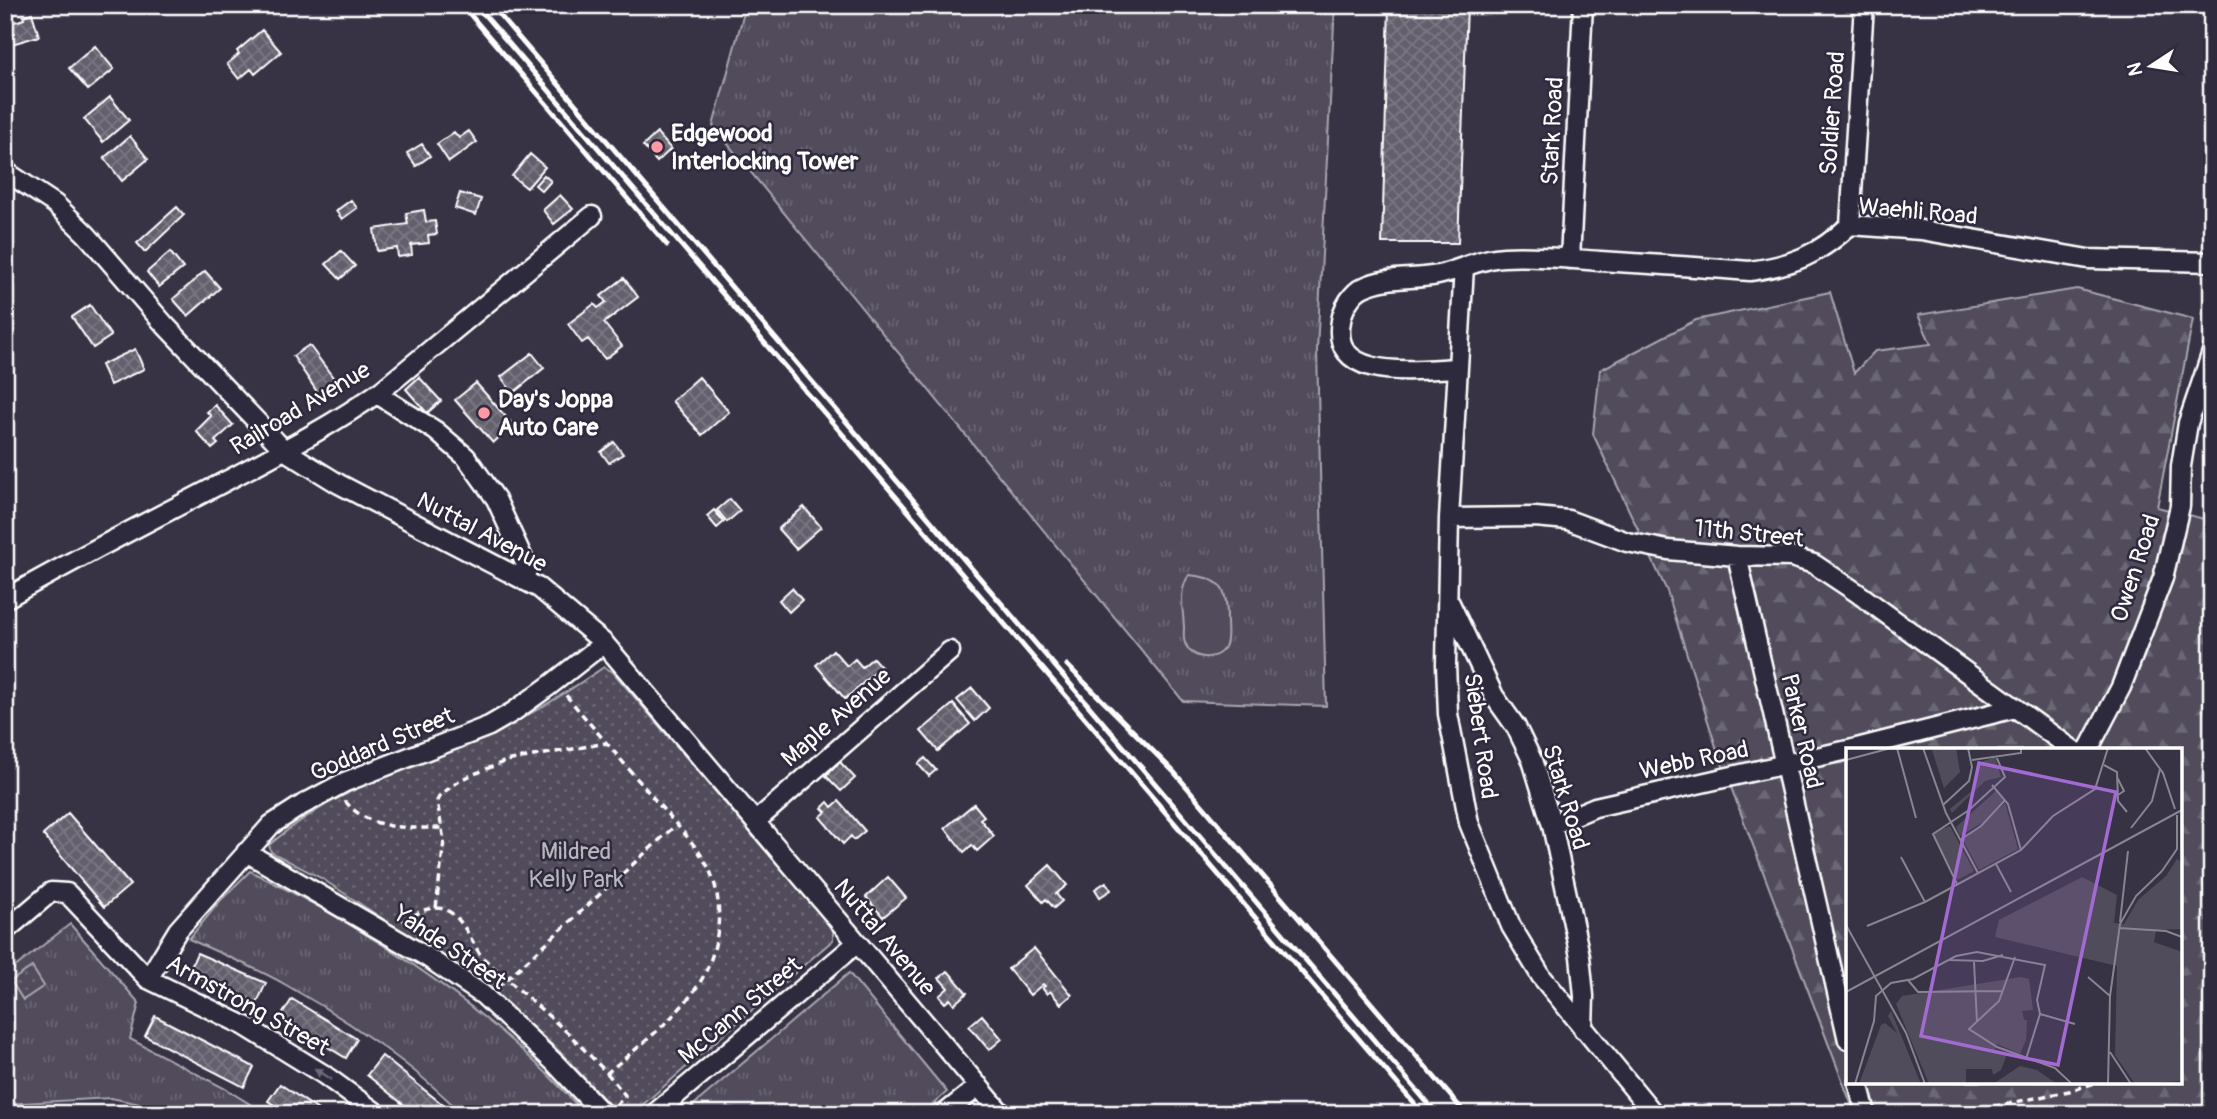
<svg xmlns="http://www.w3.org/2000/svg" width="2217" height="1119" font-family="Pangolin,sans-serif">
<defs>
<pattern id="grass-tufts" width="24" height="20" patternUnits="userSpaceOnUse" patternTransform="scale(1.75)"><rect width="24" height="20" fill="#514c5c"/><path d="M3 7l-1-3M5 7V3M7 7l1-3M15 17l-1-3M17 17v-4M19 17l1-3" fill="none" stroke="#6b6774"/></pattern>
<pattern id="forest-firs" width="22" height="20" patternUnits="userSpaceOnUse" patternTransform="scale(1.75)"><rect width="22" height="20" fill="#514c5c"/><path d="M5 1l3.5 6h-7zM16 11l3.5 6h-7z" fill="#6b6774"/></pattern>
<pattern id="park-dots" width="8" height="8" patternUnits="userSpaceOnUse" patternTransform="scale(1.75)"><rect width="8" height="8" fill="#514c5c"/><path d="M2 2h.1M6 6h.1" fill="none" stroke="#6b6774" stroke-width="1.8" stroke-linecap="round"/></pattern>
<pattern id="building-cross-hatch" width="8" height="8" patternUnits="userSpaceOnUse" patternTransform="scale(1.75)"><rect width="8" height="8" fill="#635f6d"/><path d="M0 0l8 8M0 8l8-8" fill="none" stroke="#7a7783"/></pattern>
</defs>
<rect width="100%" height="100%" fill="#373345"/>
<filter id="ink" filterUnits="userSpaceOnUse"><feTurbulence type="fractalNoise" baseFrequency=".0143" numOctaves="2"/><feDisplacementMap in="SourceGraphic" scale="14" xChannelSelector="R" yChannelSelector="G"/><feConvolveMatrix kernelMatrix="1 2 1 2 8 2 1 2 1" color-interpolation-filters="sRGB"/></filter>
<g filter="url(#ink)">
<path fill="url(#grass-tufts)" stroke="#a8a6ae" stroke-width="2" d="M746,5H1335L1317,350L1326,706L1183,701L713,126Z
M250,871C375,932 493,1009 585,1114H462C414,1065 345,1018 286,985C255,967 221,954 189,939L220,901Z
M70,924L139,1003L130,1039L224,1088L266,1114H188L111,1098L5,1104V975Z
M849,973L947,1092L922,1114H683Z"/>
<path fill="url(#forest-firs)" stroke="#a8a6ae" stroke-width="2" fill-rule="evenodd" d="M2077,289L2193,319L2157,507L2204,519L2212,448V1114H1855L1718,753L1667,591L1593,434L1600,370L1696,320L1830,292L1854,373L1875,351L1931,344L1918,315ZM1848,750H2180V1082H1848Z"/>
<path fill="url(#park-dots)" stroke="#a8a6ae" stroke-width="2" d="M604,667L613,672L833,929V940L632,1114H618L560,1052L509,1006L471,977L321,878L271,852L269,845C337,786 413,767 493,732C533,715 568,691 604,667Z
M32,967L44,986L23,1000L11,981Z"/>
<path fill="#514c5c" stroke="#a8a6ae" stroke-width="2" d="M1189,575C1223,578 1227,589 1227,621C1227,630 1229,640 1225,647C1215,662 1192,660 1185,643C1183,639 1184,632 1184,627C1183,608 1178,591 1189,575Z"/>
<path fill="url(#building-cross-hatch)" stroke="#fff" stroke-width="2" d="M1389,5H1467L1458,243H1382Z
M32,13L39,36L5,46V25L24,19L23,16Z
M262,30L281,52L255,74L251,69L239,79L227,64L239,54L237,51Z
M95,46L114,69L88,90L69,68Z
M110,97L129,120L103,142L84,119Z
M469,131L477,142L449,162L437,144L454,132L459,138Z
M657,133L671,149L657,162L643,146Z
M130,136L148,159L122,181L104,158Z
M422,144L430,156L416,166L407,153Z
M530,154L545,167L527,188L512,176Z
M544,175L551,181L542,191L535,185Z
M460,193L481,199L476,215L455,208Z
M560,195L573,209L554,224L543,210Z
M351,200L357,208L342,219L336,211Z
M177,207L184,215L145,252L137,243Z
M424,210L426,222L435,221L437,234L428,235L429,243L411,245L412,255L398,257L397,248L377,251L374,229L408,224L406,213Z
M341,251L355,266L340,279L326,264Z
M170,252L183,268L159,287L147,272Z
M205,271L220,288L188,316L173,299Z
M624,278L638,297L604,323L622,346L605,359L588,339L582,343L568,324L594,304L598,308L606,302L601,296Z
M90,305L111,336L93,348L72,317Z
M309,345L338,384L320,396L293,356Z
M135,349L144,369L110,385L101,365Z
M532,353L544,368L513,393L501,377Z
M419,377L441,401L427,413L406,389Z
M699,377L729,412L702,435L672,401Z
M476,383L513,425L493,443L455,400Z
M215,405L233,425L215,441L218,444L212,449L196,431L211,416L207,412Z
M614,442L623,454L609,463L601,452Z
M730,499L740,511L727,522L717,510Z
M804,507L821,527L796,549L778,529Z
M714,510L724,522L717,528L707,516Z
M792,588L802,600L789,612L779,600Z
M833,650L847,666L855,659L862,667L873,658L881,667L845,699L816,665Z
M972,688L989,708L975,721L957,700Z
M953,704L970,724L938,751L921,731Z
M925,758L936,770L929,776L918,764Z
M840,762L855,778L841,791L826,776Z
M839,801L865,831L854,840L851,836L843,844L820,817L826,812L822,808L828,802L832,807Z
M974,804L984,816L980,819L994,836L977,851L972,845L964,852L945,828Z
M68,813L130,885L104,907L43,835Z
M1050,865L1067,885L1056,894L1062,901L1054,908L1046,899L1043,902L1028,885Z
M888,877L906,898L883,917L866,897Z
M1106,882L1111,890L1100,897L1095,889Z
M1034,948L1072,995L1061,1004L1050,991L1047,994L1042,988L1045,986L1043,984L1030,995L1008,969Z
M197,953L266,983L257,1003L188,973Z
M948,971L967,993L954,1004L950,999L945,1003L939,996L948,988L939,978Z
M292,999L357,1039L346,1058L280,1018Z
M982,1015L1002,1039L989,1050L969,1026Z
M155,1016L254,1067L244,1087L145,1036Z
M382,1056L442,1104L434,1114H415L367,1075Z
M280,1084L324,1114H288L268,1101Z"/>
<g fill="none" stroke-linecap="round" stroke-linejoin="round">
<g stroke="#fff" stroke-width="23">
<path id="minor" d="M5,171L55,204L87,235L164,324L284,450L339,484L539,588L604,643L1002,1114
M1850,225L1864,5
M1570,259L1583,5
M1464,267L1449,518L1446,664L1448,714L1469,823L1511,926L1541,976L1654,1114
M1458,368C1422,369 1329,384 1341,321C1343,308 1352,292 1364,287C1387,276 1414,280 1438,275C1460,270 1481,258 1504,257C1536,255 1569,259 1600,261C1650,264 1700,267 1750,271C1793,265 1818,255 1850,225L1921,230L2088,259L2212,262
M377,394L436,431L466,457L496,499L527,567L525,581
M1449,518L1535,517L1568,520L1627,542L1668,550L1737,556L1791,557L1814,564L1856,592L2073,750
M1737,556L1848,1040
M5,599C78,557 152,520 226,481C279,453 333,425 382,390L592,216
M1450,603L1494,696L1516,727L1532,760L1552,825L1580,956L1584,996L1583,1029
M1849,750L2015,708
M2088,750L2121,687L2163,578L2180,506L2181,466L2188,423L2212,352
M756,821L950,651
M1552,825L1595,807L1848,750
M246,852L427,957L483,995L555,1063L603,1114
M5,931L51,892L67,893L148,979L245,1026L323,1074L378,1114
M148,979L178,930L271,825L302,805L345,782L489,726L513,712L549,686L604,643
M1858,1082L1866,1114
M654,1114L857,943
M944,1114L979,1086"/>
</g>
<path stroke="#fff" stroke-width="3.5" stroke-dasharray="7 5" stroke-linecap="butt" d="M345,801C370,831 407,828 444,828
M436,908L444,841L437,801L440,795L462,779L506,761L606,743
M403,922C411,918 419,911 428,909C458,901 469,939 482,957L568,1033L607,1073C639,1046 675,1020 699,984C718,954 725,910 712,876C702,850 679,828 661,807C629,769 596,731 564,693
M498,987L676,825
M607,1073L625,1095V1097L616,1105
M1958,1114L2069,1091L2098,1082"/>
<use href="#minor" stroke="#2f2a3d" stroke-width="18"/>
<path stroke="#fff" stroke-width="5" d="M462,5L667,245
M476,5L1423,1114
M491,5L1437,1114
M1067,665L1174,772L1466,1114"/>
</g>
<defs><path id="oneway-solid" d="M-6-.8H1V-3.2L6.5 0L1 3.2V.8H-6Z" transform="scale(1.75)"/></defs>
<use fill="#6d6a77" href="#oneway-solid" transform="translate(323 1074) rotate(-146)"/>
</g>
<g fill="#ff9aa2" stroke="#2f2a3d" stroke-width="2.5">
<circle cx="657" cy="147" r="7"/>
<circle cx="484" cy="413" r="7"/>
</g>
<g text-anchor="middle" stroke-width="5" stroke-linejoin="round" paint-order="stroke">
<g font-size="24" fill="#fff" stroke="#2f2a3d">
<text transform="translate(1832 113) rotate(-86)" y="8">Soldier Road</text>
<text transform="translate(1552 131) rotate(-87)" y="8">Stark Road</text>
<text transform="translate(1918 211) rotate(5)" y="8">Waehli Road</text>
<text transform="translate(300 408) rotate(-31)" y="8">Railroad Avenue</text>
<text transform="translate(482 532) rotate(28)" y="8">Nuttal Avenue</text>
<text transform="translate(1749 533) rotate(6)" y="8">11th Street</text>
<text transform="translate(2135 568) rotate(-72)" y="8">Owen Road</text>
<text transform="translate(836 717) rotate(-41)" y="8">Maple Avenue</text>
<text transform="translate(1802 731) rotate(77)" y="8">Parker Road</text>
<text transform="translate(1481 736) rotate(82)" y="8">Siebert Road</text>
<text transform="translate(382 744) rotate(-23)" y="8">Goddard Street</text>
<text transform="translate(1694 760) rotate(-12)" y="8">Webb Road</text>
<text transform="translate(1566 797) rotate(73)" y="8">Stark Road</text>
<text transform="translate(885 937) rotate(50)" y="8">Nuttal Avenue</text>
<text transform="translate(450 947) rotate(34)" y="8">Yahde Street</text>
<text transform="translate(248 1005) rotate(29)" y="8">Armstrong Street</text>
<text transform="translate(740 1010) rotate(-40)" y="8">McCann Street</text>
</g>
<g font-size="24" font-weight="bold" fill="#fff" stroke="#2f2a3d" text-anchor="start">
<text x="671" y="141">Edgewood<tspan x="671" dy="28">Interlocking Tower</tspan></text>
<text x="498" y="407">Day's Joppa<tspan x="498" dy="28">Auto Care</tspan></text>
</g>
<g font-size="24" fill="#b9b7be" stroke="#2f2a3d">
<text x="576" y="859">Mildred<tspan x="576" dy="28">Kelly Park</tspan></text>
</g>
</g>
<g transform="translate(1846 748)">
<rect width="336" height="336" fill="#373345"/>
<path d="M110,0L114,24L98,40L86,2ZM149,9L155,29L139,33L106,65L104,61L127,42L135,14ZM150,43L157,52L137,74L114,88L110,79ZM104,78L128,123L111,132L88,90L89,84ZM331,111L336,114V181L310,182L308,194L336,204V333L289,336L269,307L271,218L149,189L153,172L236,129L271,147L268,175L278,176L292,152L320,128Z" fill="#514c5c"/>
<path d="M175,229L183,231L187,262L176,263L178,272H181L180,292L174,306L151,296L149,302L161,306L155,322L147,327L146,321H120V336H83L50,256L56,248ZM45,263L75,336H13L35,277L39,275L51,285L42,268ZM174,318L191,322L211,336H147Z" fill="#514c5c"/>
<path d="M159,55L172,101L133,122L117,92Z" fill="#514c5c"/>
<path fill="none" stroke="#87858f" stroke-width="2" d="M51,0L70,70M77,0L100,65L132,125M299,0L317,25L329,61M0,12L45,0M126,12L175,5V0M258,17L271,24L272,53L281,64M271,29L278,43L272,47M146,37L162,56L175,102M97,57L123,33L126,19L122,0M285,80L306,53L314,21M114,92L135,78L159,52M55,109L79,154M150,116L165,144M316,123L331,101V67M111,136L87,86L123,62L159,29L150,8M274,174L282,103M0,177L60,285L79,336M21,178L79,154L175,102L207,68L249,41L262,0M273,180L320,183L336,189M169,209L153,253L123,281L151,299L209,320L226,336M103,212L137,213L157,207M128,214L131,274M242,229L264,248M62,232L72,244L156,243M0,244L336,62M194,266L229,276M264,304L285,336M9,336L28,273L30,248L45,235L67,231L110,208L131,204L199,217L191,252L194,266L180,311M262,336L264,248L274,176L290,148L316,123"/>
<path fill="#a36bd2" fill-opacity="0.15" stroke="#a36bd2" stroke-width="3.5" d="M133,15L270,44L212,317L75,288Z"/>
<rect width="336" height="336" fill="none" stroke="#fff" stroke-width="3.5"/>
</g>
<rect width="2217" height="1119" fill="none" stroke="#2f2a3d" stroke-width="28"/>
<rect x="14" y="14" width="2189" height="1091" fill="none" stroke="#fff" stroke-width="2.5" filter="url(#ink)"/>
<g transform="translate(2151 66) rotate(258)" stroke="#2f2a3d" stroke-width="5" paint-order="stroke">
<path d="M0-5L12 26L0 18L-12 26Z" fill="#ffffff"/>
<text y="-10" font-size="19" font-weight="bold" text-anchor="middle" fill="#ffffff">N</text>
</g>
</svg>
